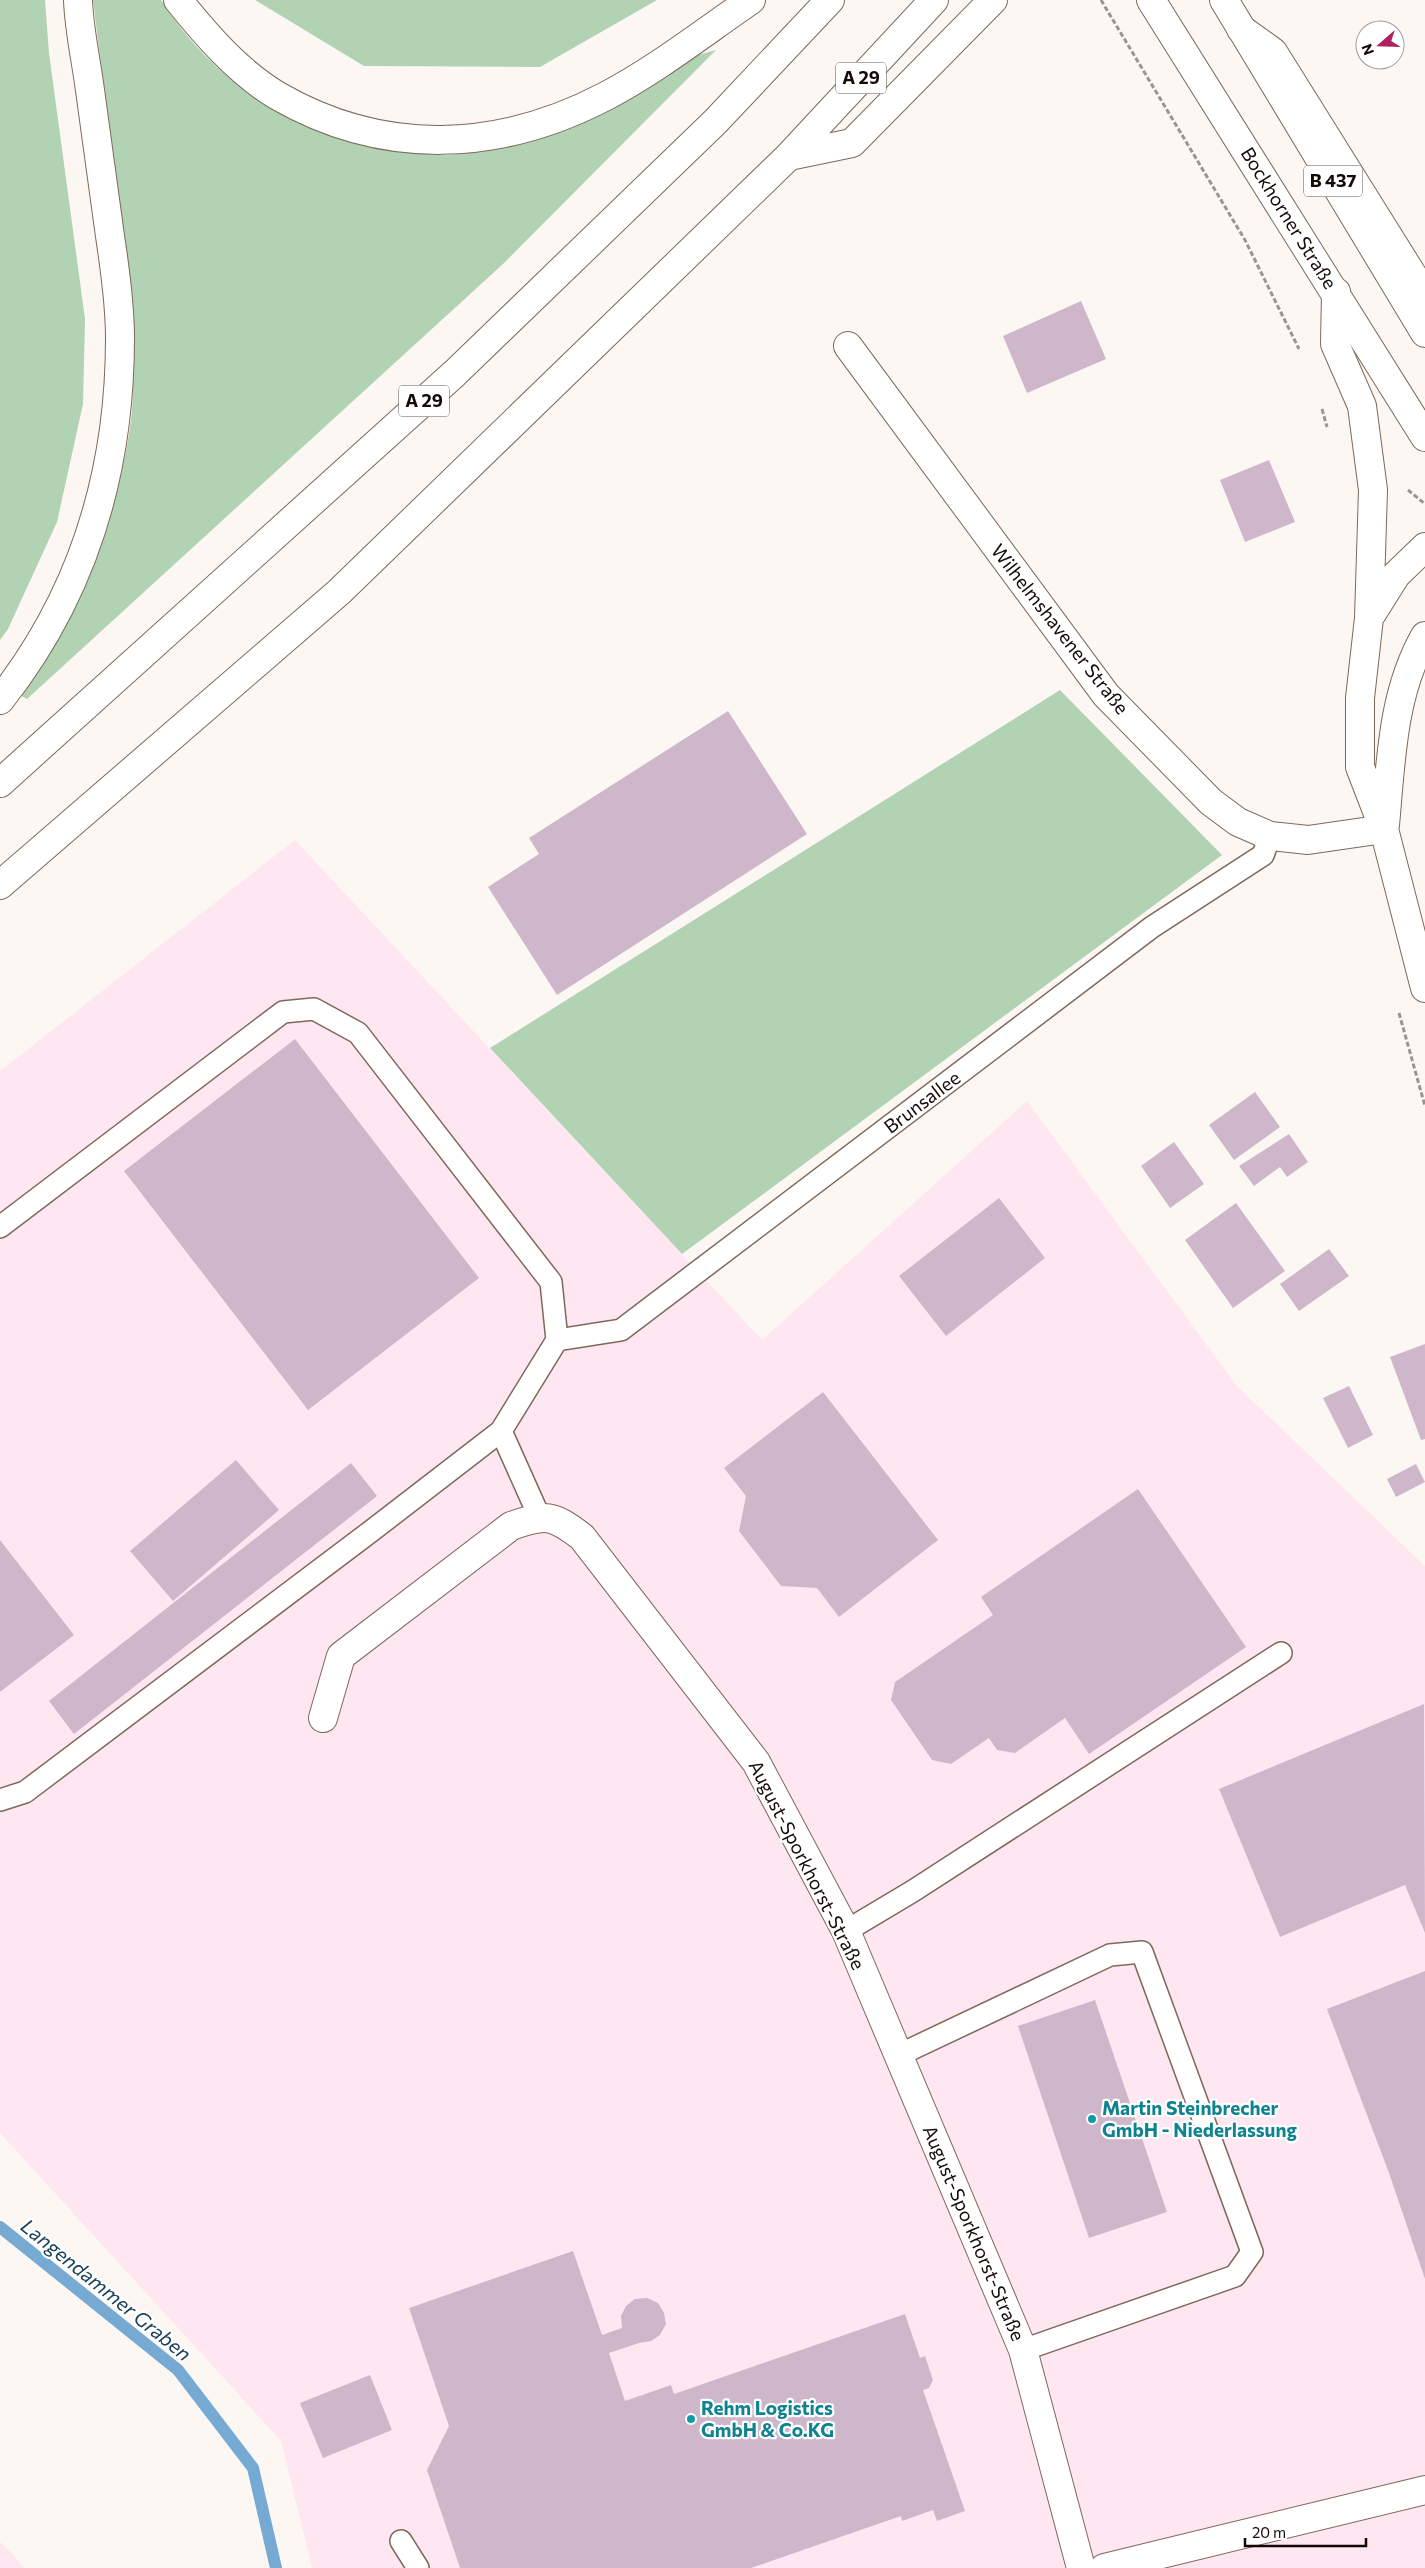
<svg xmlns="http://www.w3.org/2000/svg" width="1425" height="2568" font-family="Commissioner,sans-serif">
<rect width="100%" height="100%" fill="#fdf7f4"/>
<path fill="#ffe7f2" d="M295,840L762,1340L1027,1101L1237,1386L1425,1566V2568H312L281,2441L0,2133V1071Z
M0,2542L11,2552L24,2568H0Z"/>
<path fill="#b1d3b3" d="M0,0H45L49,53L85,319L83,404L57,522L8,629L0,640Z
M93,0H161C216,86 304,143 406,151C421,153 437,156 451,155C485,152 516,143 547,133C559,129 572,126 583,121C623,104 661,78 698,55L716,50L503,264L27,699L21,696C74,614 116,525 130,428C135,392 133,355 132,318Z
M255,0H657L540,67L364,66Z
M1060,690L1222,855L682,1254L490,1048Z"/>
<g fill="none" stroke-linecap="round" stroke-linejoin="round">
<path stroke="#76aad2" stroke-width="12" d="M0,2227L178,2370L253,2468L276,2568"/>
</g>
<path fill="#ceb7ca" d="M1081,301L1106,359L1027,393L1003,336Z
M1269,460L1295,522L1245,542L1220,480Z
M728,711L807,834L557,995L488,887L539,854L529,838Z
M295,1039L479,1278L308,1410L124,1171Z
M1255,1092L1280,1127L1234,1160L1209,1125Z
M1289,1134L1308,1162L1287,1177L1280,1167L1254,1186L1239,1166Z
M1174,1142L1204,1184L1170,1208L1141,1166Z
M999,1198L1045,1258L946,1336L899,1276Z
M1236,1203L1285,1271L1233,1308L1185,1240Z
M1329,1249L1349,1276L1299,1311L1280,1284Z
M1425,1344V1439L1421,1440L1390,1357Z
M1349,1386L1373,1435L1348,1448L1323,1398Z
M823,1392L938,1540L839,1617L817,1588L781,1586L739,1531L746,1496L724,1468Z
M236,1460L279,1510L173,1601L130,1551Z
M351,1463L377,1496L74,1734L49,1701Z
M1416,1464L1425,1482L1396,1497L1387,1479Z
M1138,1489L1246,1647L1089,1754L1065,1718L1015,1753L997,1750L989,1738L951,1764L932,1760L891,1700L895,1682L993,1615L981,1597Z
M0,1540L74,1635L0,1692Z
M1424,1704L1425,1933L1405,1885L1280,1937L1219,1789Z
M1425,1971V2279L1389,2173L1327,2009Z
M1095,2000L1167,2212L1089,2238L1018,2026Z
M573,2251L602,2335L622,2328L621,2316L626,2306L635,2299L647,2298L658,2303L664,2313L666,2324L660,2335L651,2341L639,2343L609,2353L625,2401L671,2385L674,2394L905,2314L920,2358L925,2356L933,2380L929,2388L923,2390L965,2511L937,2521L933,2510L902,2521L901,2516L751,2568H460L427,2470L449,2426L409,2308Z
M370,2375L392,2430L323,2458L300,2403Z"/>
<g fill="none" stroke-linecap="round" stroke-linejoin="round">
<g stroke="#7f685a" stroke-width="24">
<path id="service" d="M0,1227L283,1012L314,1009L358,1033L551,1282L557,1340L501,1431L370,1532L25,1792L0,1800
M557,1340L621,1330L1152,927L1263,855L1270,836
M501,1431L539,1516
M846,1931L913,1891L1281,1653
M899,2055L1110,1955L1142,1952L1252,2252L1235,2276L1023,2350
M401,2541L418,2568"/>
</g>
<g stroke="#7f685a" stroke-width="30">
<path id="minor" d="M848,346L1106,695L1211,802L1238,822L1270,836L1308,840L1384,829
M323,1718L341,1656L511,1526C546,1514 552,1514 582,1537L756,1762L846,1931L1023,2350L1081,2568
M1104,2568L1425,2490"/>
</g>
<g stroke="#7f685a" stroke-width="30">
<path id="tertiary" d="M1336,292L1335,344L1362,406L1373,490L1369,618L1360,698V767L1384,829L1425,988
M1369,618L1396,575L1425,547
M1385,825C1391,761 1392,694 1425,636"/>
</g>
<g stroke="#7f685a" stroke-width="30">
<path id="primary" d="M1151,0L1425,437
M1224,0L1425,333"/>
</g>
<g stroke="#7f685a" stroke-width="30">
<path id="motorway" d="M178,0C206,35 239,73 278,96C384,157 499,152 606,96C657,69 703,33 751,0
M1241,29L1273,52L1425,295
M789,156L852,143L993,0
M0,700C83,595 120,471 120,338C120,305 115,269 110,236C103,185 96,134 89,83C85,55 79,28 78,0
M0,783L455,373L715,122L830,0
M0,885L339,592L789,156L934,0"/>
</g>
<path stroke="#9b9490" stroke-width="3" stroke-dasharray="5 2.5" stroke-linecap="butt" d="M1101,0L1245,240L1299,349
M1322,409L1327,427
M1408,490L1425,504
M1399,1013L1425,1106"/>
<use href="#service" stroke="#fff" stroke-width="21"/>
<use href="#minor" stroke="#fff" stroke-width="28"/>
<use href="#tertiary" stroke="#fff" stroke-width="28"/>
<use href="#primary" stroke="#fff" stroke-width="28"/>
<use href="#motorway" stroke="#fff" stroke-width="28"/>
</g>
<g fill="#0f9aa8" stroke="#fff" stroke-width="2">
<circle cx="1092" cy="2119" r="5"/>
<circle cx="691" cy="2419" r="5"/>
</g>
<g text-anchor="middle" stroke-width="4.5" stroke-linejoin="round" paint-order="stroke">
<g fill="#fff" stroke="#5a5451" stroke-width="1">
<rect x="836" y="62.5" width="50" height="31" rx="4"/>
<rect x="1304" y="165.5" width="58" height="31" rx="4"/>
<rect x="399" y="385.5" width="50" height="31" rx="4"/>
</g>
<g font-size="18" font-weight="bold" fill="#130a06">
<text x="861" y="84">A 29</text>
<text x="1333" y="187">B 437</text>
<text x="424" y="407">A 29</text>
</g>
<g font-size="19" fill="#130a06" stroke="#fff">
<text transform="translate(1289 218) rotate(58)" y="7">Bockhorner Straße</text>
<text transform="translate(1060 629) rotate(52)" y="7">Wilhelmshavener Straße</text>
<text transform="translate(922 1102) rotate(-37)" y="7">Brunsallee</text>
<text transform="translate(807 1865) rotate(63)" y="7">August-Sporkhorst-Straße</text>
<text transform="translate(974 2233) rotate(67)" y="7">August-Sporkhorst-Straße</text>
</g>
<g font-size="19" font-weight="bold" fill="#0d838f" stroke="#fff" text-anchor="start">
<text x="1102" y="2115">Martin Steinbrecher<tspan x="1102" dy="22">GmbH - Niederlassung</tspan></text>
<text x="701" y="2415">Rehm Logistics<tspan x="701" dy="22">GmbH &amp; Co.KG</tspan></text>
</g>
<g font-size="20" font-style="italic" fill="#18405b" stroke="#fff">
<text transform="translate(106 2290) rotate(39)" y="7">Langendammer Graben</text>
</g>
</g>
<g transform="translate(1380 45) rotate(250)"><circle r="24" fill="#ffffff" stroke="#a19d9b"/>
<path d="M0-4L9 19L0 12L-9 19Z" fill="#ae2260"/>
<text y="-8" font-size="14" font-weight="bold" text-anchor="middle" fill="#130a06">N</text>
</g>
<path d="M1245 2538v8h121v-8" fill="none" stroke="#130a06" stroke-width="2.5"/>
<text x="1252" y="2538" font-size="15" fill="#130a06" stroke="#ffffff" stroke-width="4" paint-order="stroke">20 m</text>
</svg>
